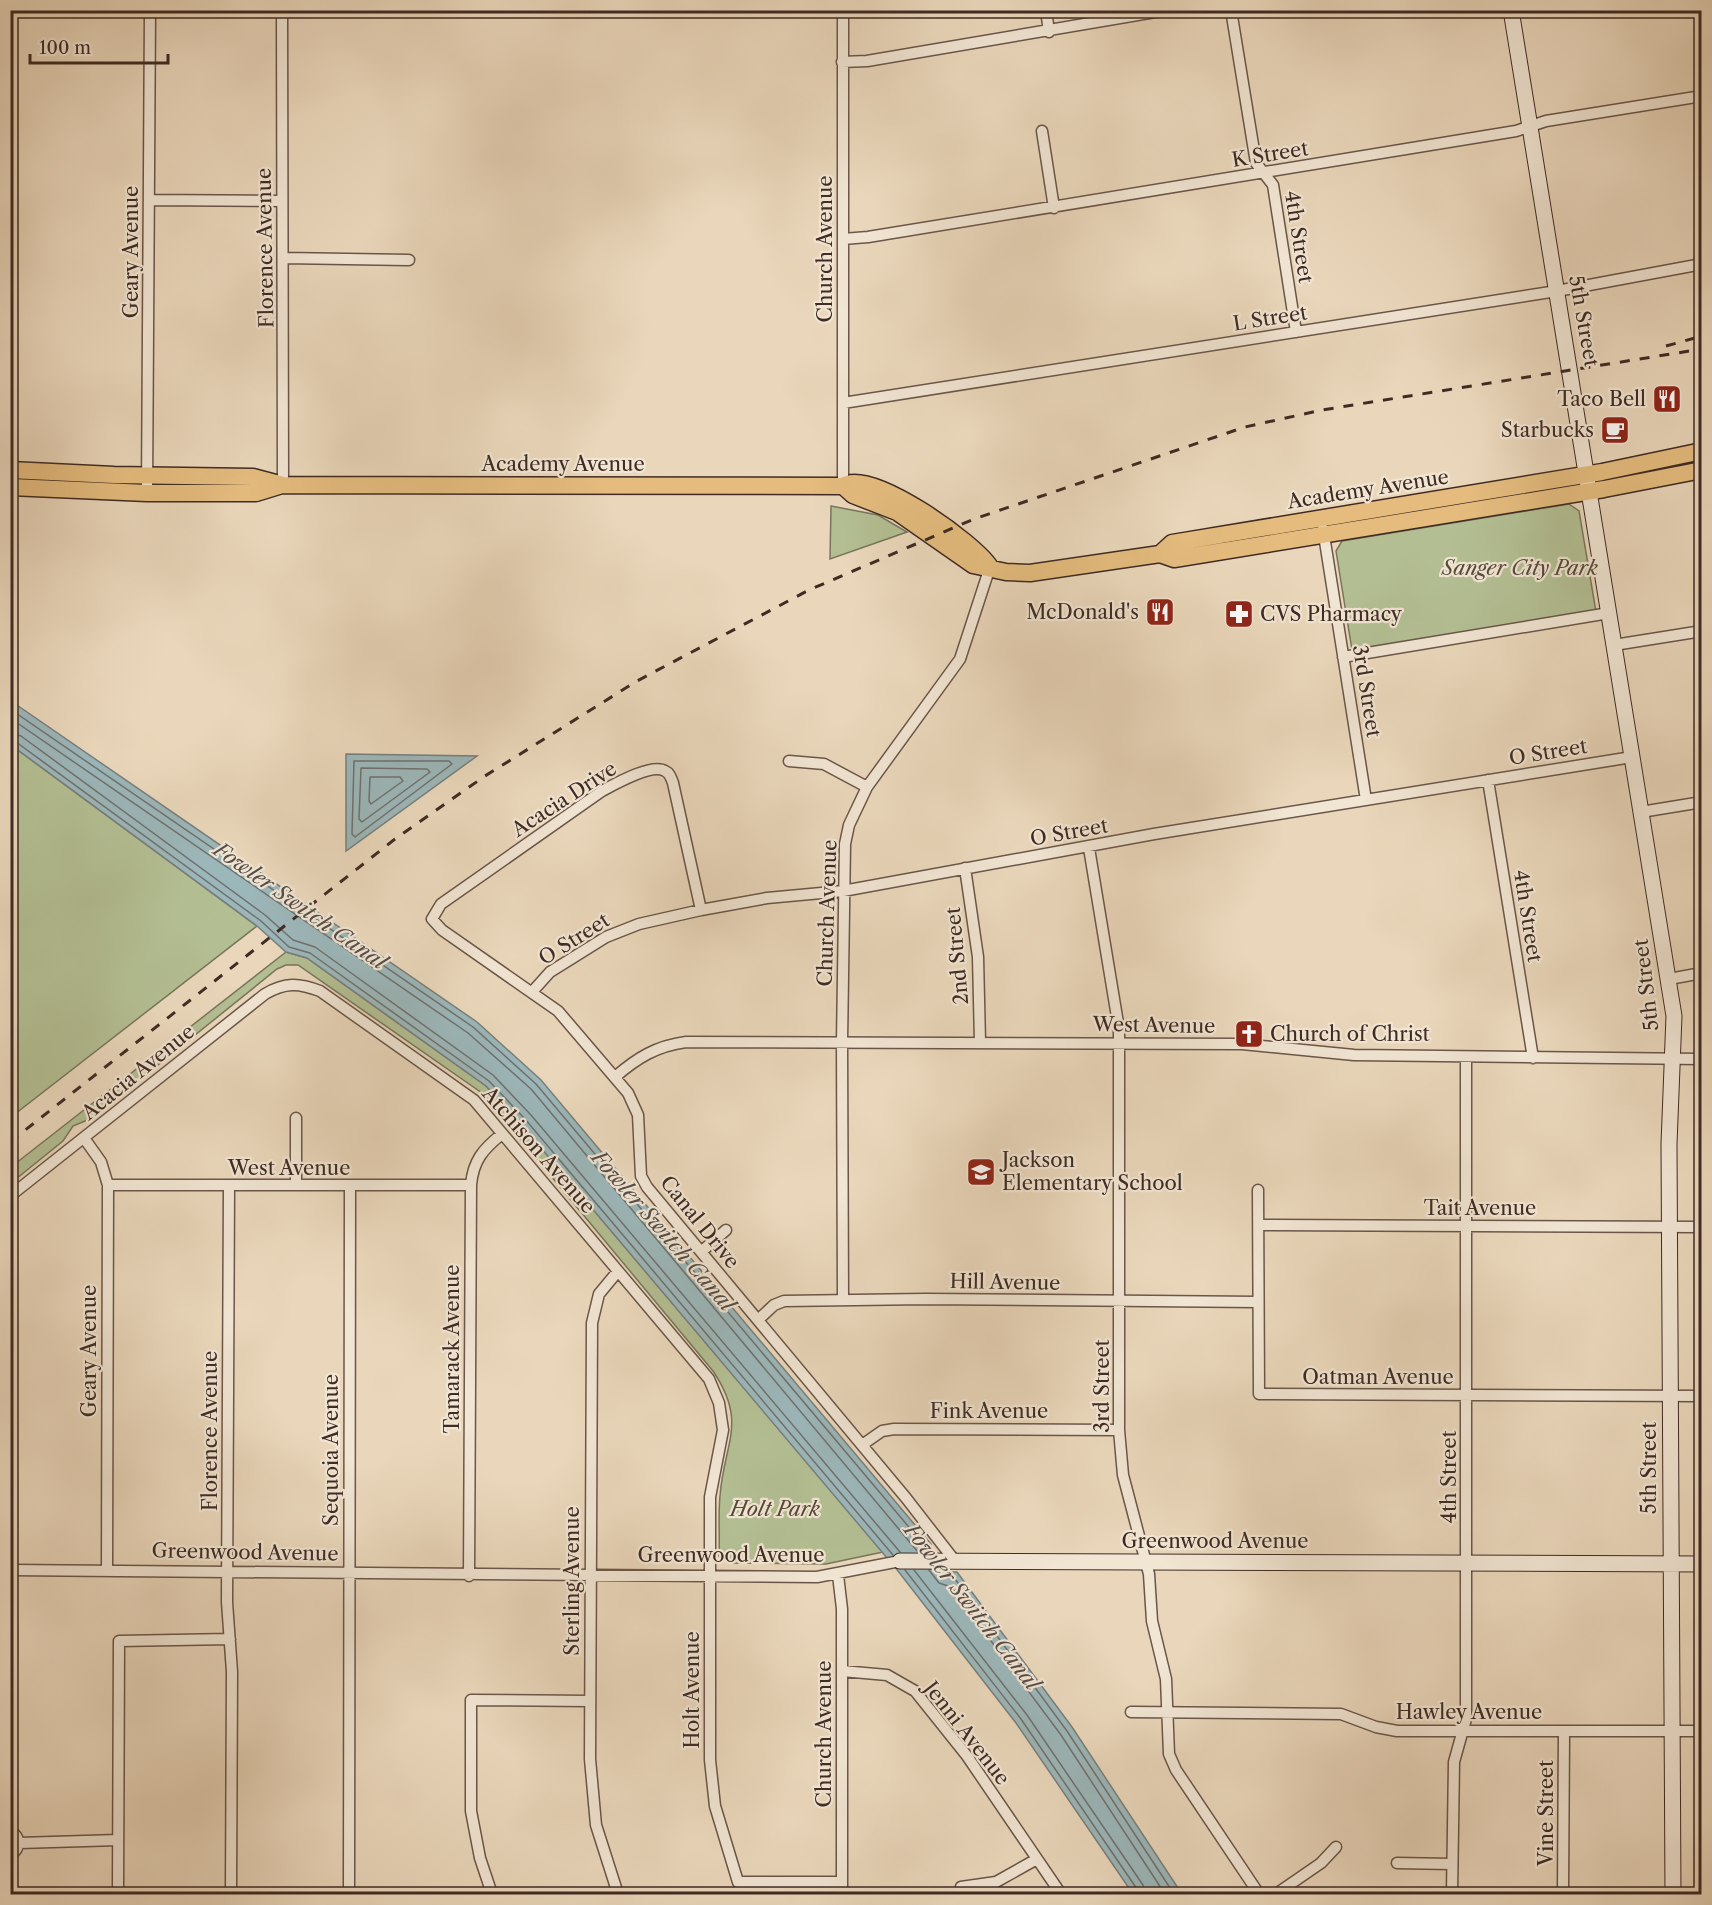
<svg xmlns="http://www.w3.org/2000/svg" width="1712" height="1905" font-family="'Libre Caslon Text',serif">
<rect width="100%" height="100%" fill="#ead7bb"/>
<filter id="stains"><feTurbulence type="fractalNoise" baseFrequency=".00333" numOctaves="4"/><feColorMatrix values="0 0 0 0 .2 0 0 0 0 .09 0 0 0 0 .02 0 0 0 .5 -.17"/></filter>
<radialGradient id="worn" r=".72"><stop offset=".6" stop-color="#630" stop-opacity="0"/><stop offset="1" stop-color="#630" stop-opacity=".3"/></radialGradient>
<path fill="#b3bf93" stroke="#79755c" stroke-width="1.5" d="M1569,504L1579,511L1596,612L1352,650L1336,551L1342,541Z
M831,506L878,515L907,532L830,559Z
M11,745L257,926L11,1117Z
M286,952L307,958L486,1086L520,1123L883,1552L826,1564L729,1563L719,1556C720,1536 718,1516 720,1496C724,1442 748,1423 713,1371L482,1093L298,965H286L277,969L92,1118L73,1126L63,1141L11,1183V1167Z"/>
<path fill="#9cb7ba" stroke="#777f7e" stroke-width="1.5" d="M11,701L477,1022L541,1080L931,1544V1549L947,1572H957L1072,1727L1182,1894H1133L1016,1723L898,1571L520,1123L486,1086L307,958L286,952L257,926L11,745Z
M346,754L477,756L346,851Z"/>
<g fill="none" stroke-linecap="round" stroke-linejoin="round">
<path stroke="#6e716f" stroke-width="1.5" d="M10,709L473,1027L536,1084L924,1545L926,1552
M10,718L468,1033L531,1089L918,1552
M10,733L21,736L265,915L293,940L315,947L493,1075L531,1115L900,1552
M10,741L16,742L261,921L289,947L310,953L489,1081L525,1119L893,1555
M354,761H449L452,764L355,837L352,834Z
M361,768L427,769L430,772L362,822L359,819Z
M370,777H400L403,781L371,804L369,801Z
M905,1570L1021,1719L1137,1889L1138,1894
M914,1570L1027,1715L1143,1885L1145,1894
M929,1570L939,1583L951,1587L1061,1735L1165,1894
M938,1570L944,1577L955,1579L1067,1731L1174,1894"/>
<g stroke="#6a564a" stroke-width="13">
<path id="street" d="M282,10L283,485
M843,10V486
M1046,10L1049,32
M1231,10L1256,163L1273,185L1296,332
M842,62L867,61L1167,10
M1042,131L1054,208
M149,200L281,201
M843,239L868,237L1516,131L1546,121L1702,96
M284,258L409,260
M843,403L1557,291L1702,264
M147,493L150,10
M1323,529L1366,800
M1614,645L1702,631
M1343,657L1609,613
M789,761L824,764L867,787
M1488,780L1533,1058
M1641,812L1702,802
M1089,848L1119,1029V1430L1123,1475L1149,1574L1152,1621L1166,1679L1169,1754L1176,1770L1259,1894
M965,868L978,957L980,1042
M701,910L673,783C671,778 670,773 665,771C652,763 615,784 602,791L441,904L432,919L442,930L558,1011L628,1093L638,1115L641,1176L647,1187L906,1498L955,1561
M1669,979L1702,973
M532,992L550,972L606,937L639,924L701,910L767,898L843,891L1154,834L1632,757
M615,1077C637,1058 656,1046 686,1042L1242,1044L1354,1055L1702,1059
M296,1118V1185
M84,1138L101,1162L108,1185L107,1571
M108,1185H471
M1258,1190L1259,1394L1702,1396
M10,1196L265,994C285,982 299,983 320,991L474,1100L709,1379L719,1403L723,1430L710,1497V1760L715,1806L738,1882H842
M1259,1225L1702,1227
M701,1252L726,1230
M618,1271L599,1294L592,1323L590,1759L596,1825L618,1894
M843,1300L842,1042L845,844L849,825L867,787L960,659L990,567
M758,1320L774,1305L784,1301L925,1299L1258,1302
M862,1445L882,1431L894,1429L1119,1430
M10,1570L817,1577L900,1561
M838,1575L842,1609V1894
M469,1576L471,1185C473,1161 483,1149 502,1134
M842,1671L887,1675L915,1691L967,1756L1061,1894
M1131,1712L1341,1714L1376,1727L1397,1731H1702
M10,1831C21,1837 21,1849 10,1855
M19,1843L118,1840
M1397,1863L1452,1864
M961,1887L996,1882L1037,1859
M118,1894L119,1641L230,1639
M209,1894L231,1892L232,1672L227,1602L229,1186
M349,1894L350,1186
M492,1894L480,1858L471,1811V1700L590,1701
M1276,1894L1321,1863L1336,1847
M1452,1894L1454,1762L1466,1719V1057
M1563,1894L1564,1731"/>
</g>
<g stroke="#3f2b24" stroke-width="17">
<path id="secondary" d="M1511,10L1674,1016L1669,1144L1673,1894
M900,1561L1702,1564"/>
</g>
<g stroke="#3f2b24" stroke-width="19">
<path id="primary" d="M10,470L114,475L253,477L283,485L843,486C870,467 975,543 990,567
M843,486L853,495L897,512L973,565L1006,572L1030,573L1160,554L1174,559L1604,489L1702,470
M10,487L147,493H256L282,485
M1160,554L1172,543L1602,472L1702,451"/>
</g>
<use href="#street" stroke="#f1e5d3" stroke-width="10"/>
<use href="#secondary" stroke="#f1e5d3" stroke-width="15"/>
<use href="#primary" stroke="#e5bc7e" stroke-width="16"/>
<path stroke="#3f2b24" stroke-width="3" stroke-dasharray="10 10" stroke-linecap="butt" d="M1666,346L1702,336
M10,1142L395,839L485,776L637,681L809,590L974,519L1245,427L1322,410L1702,349"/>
</g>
<defs>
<g id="restaurant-square" transform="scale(1.5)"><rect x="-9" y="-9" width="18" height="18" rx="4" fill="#8f2418" stroke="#f1e5d3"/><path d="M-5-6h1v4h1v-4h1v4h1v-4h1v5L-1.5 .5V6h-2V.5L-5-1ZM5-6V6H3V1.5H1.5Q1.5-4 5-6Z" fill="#fff"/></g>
<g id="cafe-square" transform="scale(1.5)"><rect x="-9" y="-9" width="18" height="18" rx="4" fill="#8f2418" stroke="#f1e5d3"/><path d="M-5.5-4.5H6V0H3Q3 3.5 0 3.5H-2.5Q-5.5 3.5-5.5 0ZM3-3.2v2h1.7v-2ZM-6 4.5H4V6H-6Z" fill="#fff"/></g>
<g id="pharmacy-square" transform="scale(1.5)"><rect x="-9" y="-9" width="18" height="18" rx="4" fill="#8f2418" stroke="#f1e5d3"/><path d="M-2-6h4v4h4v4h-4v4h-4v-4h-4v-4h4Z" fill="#fff"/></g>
<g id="church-square" transform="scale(1.5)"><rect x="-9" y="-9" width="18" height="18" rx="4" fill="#8f2418" stroke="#f1e5d3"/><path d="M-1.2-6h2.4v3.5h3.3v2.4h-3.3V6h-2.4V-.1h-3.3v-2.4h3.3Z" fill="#fff"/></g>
<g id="school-square" transform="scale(1.5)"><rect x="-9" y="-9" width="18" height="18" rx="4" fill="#8f2418" stroke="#f1e5d3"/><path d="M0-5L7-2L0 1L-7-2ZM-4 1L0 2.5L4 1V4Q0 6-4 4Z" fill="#fff"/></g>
</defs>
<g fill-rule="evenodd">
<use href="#restaurant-square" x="1667" y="399"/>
<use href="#cafe-square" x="1615" y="430"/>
<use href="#restaurant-square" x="1160" y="612"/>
<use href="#pharmacy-square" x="1239" y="614"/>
<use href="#church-square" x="1249" y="1034"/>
<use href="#school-square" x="981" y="1172"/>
</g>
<g text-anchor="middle" stroke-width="4.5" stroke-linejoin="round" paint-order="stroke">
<g font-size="20" fill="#3f2b24" stroke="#f1e5d3">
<text transform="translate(1270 154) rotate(-9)" y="7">K Street</text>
<text transform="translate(1299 237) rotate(81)" y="7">4th Street</text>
<text transform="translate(265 248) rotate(-91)" y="7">Florence Avenue</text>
<text transform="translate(825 249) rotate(-90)" y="7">Church Avenue</text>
<text transform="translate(131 252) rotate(-90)" y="7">Geary Avenue</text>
<text transform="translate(1270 318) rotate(-9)" y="7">L Street</text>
<text transform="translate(1584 321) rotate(80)" y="7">5th Street</text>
<text x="563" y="471">Academy Avenue</text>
<text transform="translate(1368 489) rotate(-9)" y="7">Academy Avenue</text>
<text transform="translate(1367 691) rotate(81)" y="7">3rd Street</text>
<text transform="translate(1548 752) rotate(-9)" y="7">O Street</text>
<text transform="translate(564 799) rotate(-33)" y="7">Acacia Drive</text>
<text transform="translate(1069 832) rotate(-10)" y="7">O Street</text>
<text transform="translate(827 913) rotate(-88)" y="7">Church Avenue</text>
<text transform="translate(1528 916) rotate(81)" y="7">4th Street</text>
<text transform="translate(574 939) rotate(-32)" y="7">O Street</text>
<text transform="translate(957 956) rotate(-95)" y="7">2nd Street</text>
<text transform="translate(1646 985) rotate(-97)" y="7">5th Street</text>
<text transform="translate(1154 1025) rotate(1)" y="7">West Avenue</text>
<text transform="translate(138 1072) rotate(-39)" y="7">Acacia Avenue</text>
<text transform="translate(539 1150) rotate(49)" y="7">Atchison Avenue</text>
<text x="289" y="1175">West Avenue</text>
<text x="1480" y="1215">Tait Avenue</text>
<text transform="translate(700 1222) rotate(51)" y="7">Canal Drive</text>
<text transform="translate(1005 1282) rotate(1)" y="7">Hill Avenue</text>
<text transform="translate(452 1349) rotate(-90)" y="7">Tamarack Avenue</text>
<text transform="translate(89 1351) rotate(-90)" y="7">Geary Avenue</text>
<text x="1378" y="1384">Oatman Avenue</text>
<text transform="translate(1102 1386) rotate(-90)" y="7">3rd Street</text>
<text x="989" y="1418">Fink Avenue</text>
<text transform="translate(210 1431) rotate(-90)" y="7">Florence Avenue</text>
<text transform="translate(331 1450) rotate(-90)" y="7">Sequoia Avenue</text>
<text transform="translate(1649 1468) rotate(-90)" y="7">5th Street</text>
<text transform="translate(1449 1477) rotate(-90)" y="7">4th Street</text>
<text x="1215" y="1548">Greenwood Avenue</text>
<text transform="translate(245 1552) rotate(1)" y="7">Greenwood Avenue</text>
<text x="731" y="1562">Greenwood Avenue</text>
<text transform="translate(572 1581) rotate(-90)" y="7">Sterling Avenue</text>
<text transform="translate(692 1690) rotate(-90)" y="7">Holt Avenue</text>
<text x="1469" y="1719">Hawley Avenue</text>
<text transform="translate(967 1733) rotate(52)" y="7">Jenni Avenue</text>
<text transform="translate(824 1734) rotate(-90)" y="7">Church Avenue</text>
<text transform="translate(1546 1813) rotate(-90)" y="7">Vine Street</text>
</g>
<g font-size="20" fill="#3f2b24" stroke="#f1e5d3" text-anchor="end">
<text x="1646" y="406">Taco Bell</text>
<text x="1594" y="437">Starbucks</text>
<text x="1139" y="619">McDonald's</text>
<text x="1260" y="621" text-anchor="start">CVS Pharmacy</text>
<text x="1270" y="1041" text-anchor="start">Church of Christ</text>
<text x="1002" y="1167" text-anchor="start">Jackson<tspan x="1002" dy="23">Elementary School</tspan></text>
</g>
<g font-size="20" font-style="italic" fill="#56493a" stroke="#f1e5d3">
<text x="1520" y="575">Sanger City Park</text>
<text x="775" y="1516">Holt Park</text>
</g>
<g font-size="21" font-style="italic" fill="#564e4a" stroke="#f1e5d3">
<text transform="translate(300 906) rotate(35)" y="7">Fowler Switch Canal</text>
<text transform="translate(663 1231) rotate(49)" y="7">Fowler Switch Canal</text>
<text transform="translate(972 1607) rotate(52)" y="7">Fowler Switch Canal</text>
</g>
</g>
<rect width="1712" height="1905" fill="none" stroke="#ead7bb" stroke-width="36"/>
<rect x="12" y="12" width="1688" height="1881" fill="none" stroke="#3f2b24" stroke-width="3"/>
<rect x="18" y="18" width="1676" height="1869" fill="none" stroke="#3f2b24" stroke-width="1.5"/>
<path d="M30 54v9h138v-9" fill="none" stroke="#3f2b24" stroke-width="3"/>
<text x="39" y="54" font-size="18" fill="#3f2b24" stroke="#f1e5d3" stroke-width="4.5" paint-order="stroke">100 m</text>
<rect width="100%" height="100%" filter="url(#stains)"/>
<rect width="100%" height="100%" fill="url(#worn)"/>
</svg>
